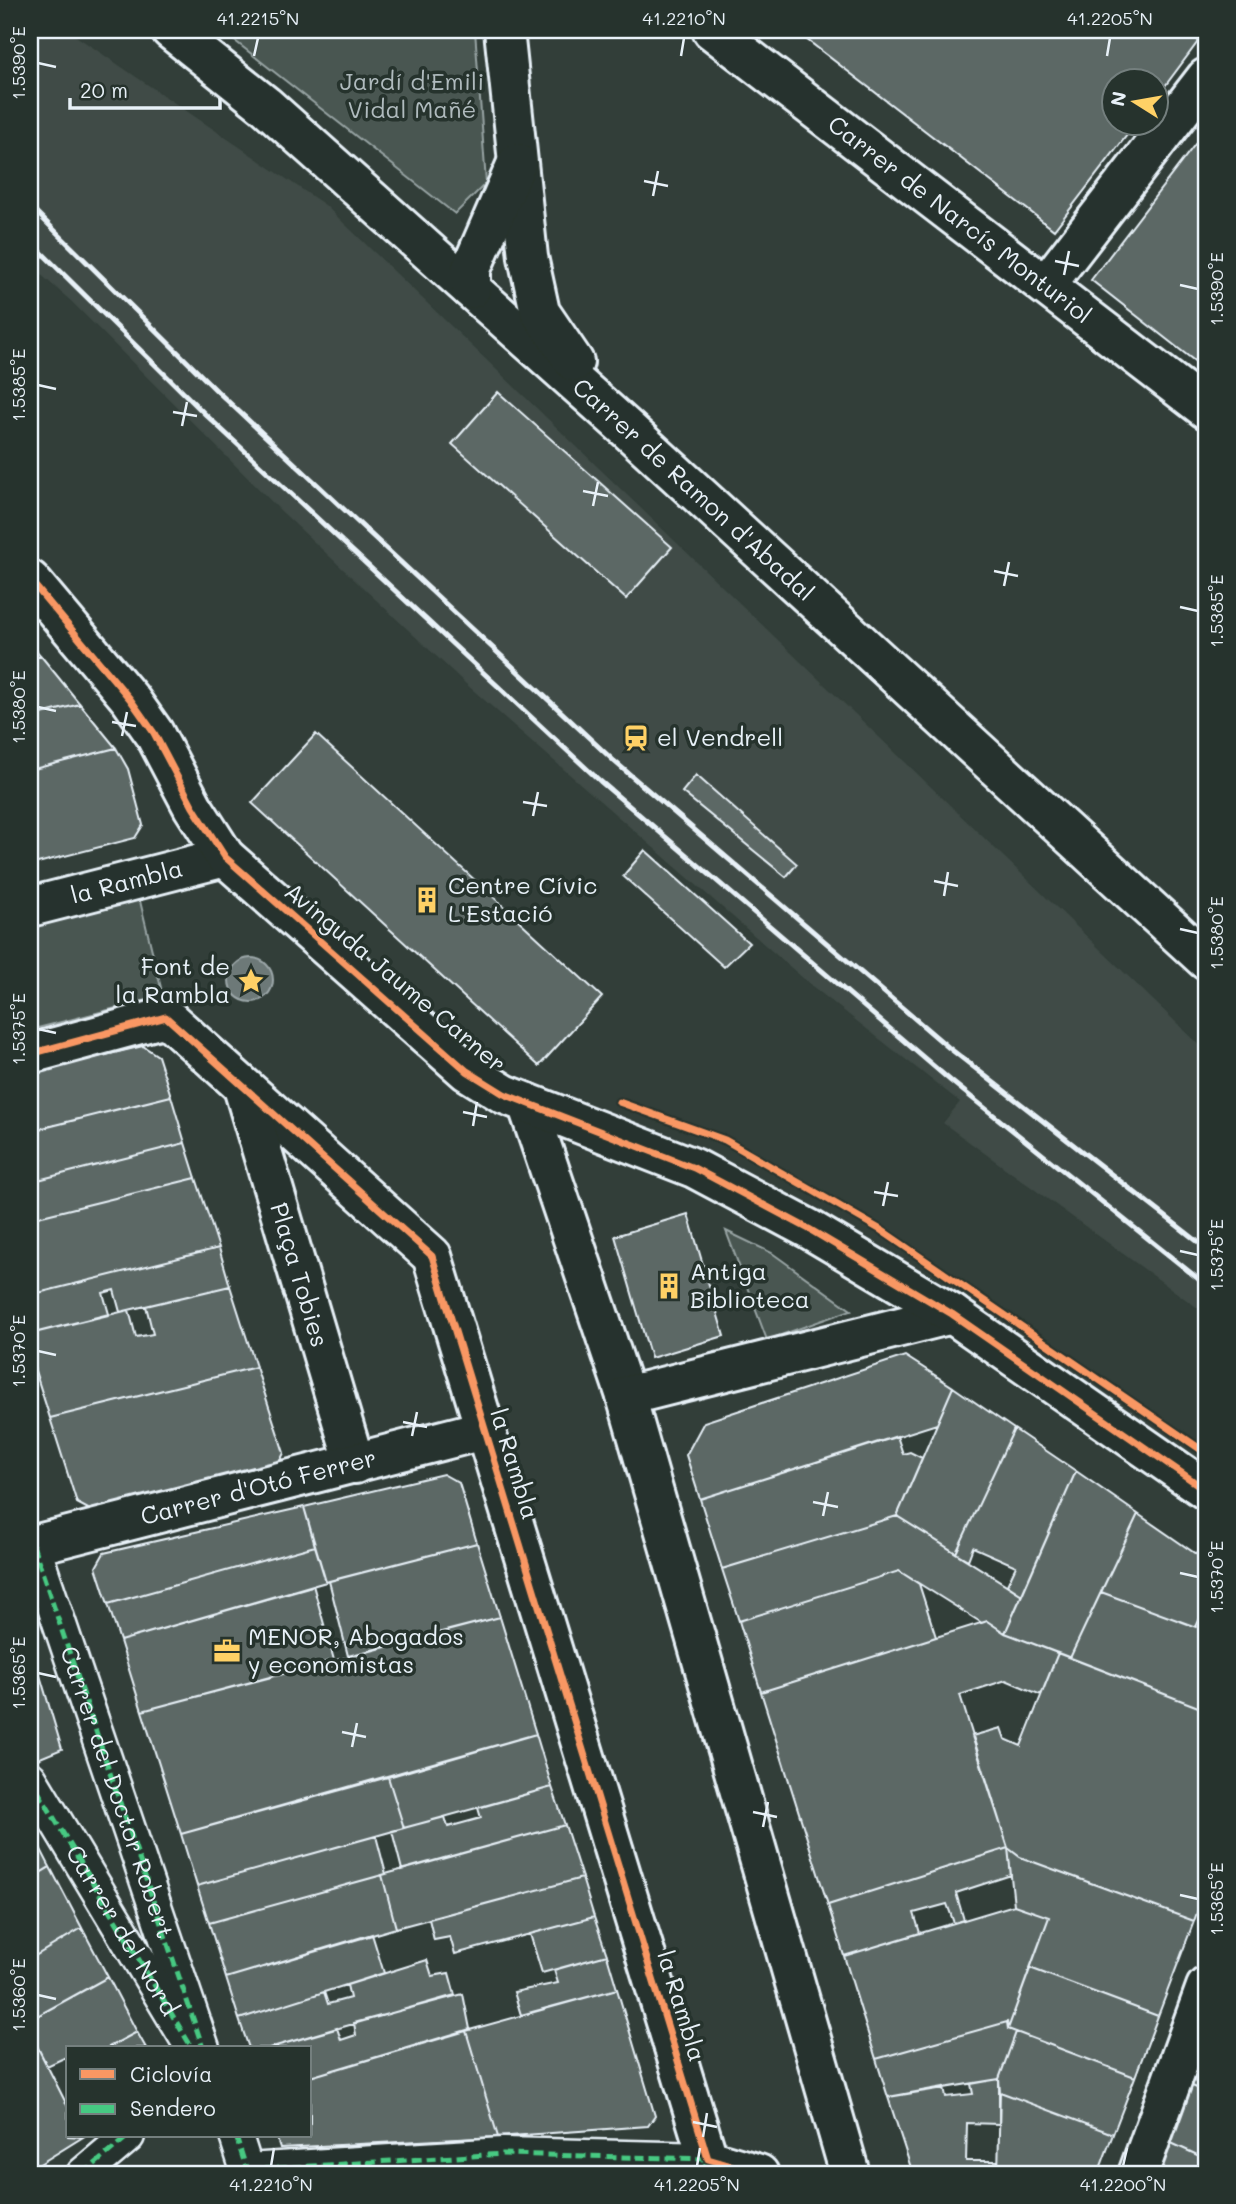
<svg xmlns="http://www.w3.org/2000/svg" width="1236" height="2204" font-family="Mali,sans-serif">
<rect width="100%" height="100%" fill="#323e39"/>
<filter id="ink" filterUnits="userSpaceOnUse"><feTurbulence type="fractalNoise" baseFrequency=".0143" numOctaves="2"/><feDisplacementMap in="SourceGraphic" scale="14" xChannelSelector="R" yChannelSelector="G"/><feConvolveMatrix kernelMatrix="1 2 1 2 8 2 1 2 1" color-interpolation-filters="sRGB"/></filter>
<g filter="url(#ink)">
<path fill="#3f4b46" d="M30,30H67L325,205L1206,1051V1314L943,1123L960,1102L812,986L466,684L282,512L72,302L30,265Z"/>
<path fill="#495651" stroke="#98a4a4" stroke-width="2" d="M221,30H475L486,183L455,214Z
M139,897L163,996L30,1030V927Z
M726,1231L772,1253L851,1310L767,1340Z"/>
<path fill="#6d7978" stroke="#9ea9ab" stroke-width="2" d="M229 980a22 22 0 1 1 44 0a22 22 0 1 1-44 0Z"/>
<path fill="#5c6865" stroke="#e8f1f8" stroke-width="2" d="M813,30H1039L1049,38L1055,30L1206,31L1156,98V80H1114V122H1137L1054,230L806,39Z
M1206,130V370L1091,280Z
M498,392L672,547L626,599L452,444Z
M30,643L41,656L30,659Z
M41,656L80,704L30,717V659Z
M80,704L116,748L30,770V717Z
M316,734L602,997L539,1066L252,803Z
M116,748L128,769L143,825L135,838L30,865V770Z
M696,775L797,864L786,877L682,792Z
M645,850L749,943L724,967L623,876Z
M143,1046L158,1056L171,1096L32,1131L30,1073Z
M171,1096L185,1143L30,1182V1131Z
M185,1143L196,1178L30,1219V1182Z
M196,1178L219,1248L30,1295V1219Z
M688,1214L724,1336L651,1358L615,1236Z
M219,1248L230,1286L120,1312L114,1290L103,1293L109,1314L30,1334V1295Z
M230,1286L256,1367L50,1418L30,1355V1334L129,1310L136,1337L153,1334L146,1306Z
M905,1356L953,1387L937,1424L700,1499L686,1455L704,1422Z
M256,1367L284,1453L277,1467L90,1510L77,1503L50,1418Z
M953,1387L1014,1429L956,1553L897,1516Z
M1014,1429L1076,1471L1022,1595L1007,1585L1016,1566L973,1547L968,1560L956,1553Z
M897,1436L903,1454L910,1452L922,1458L897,1516L722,1569L700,1499Z
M1076,1471L1138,1514L1070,1658L1005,1633Z
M443,1474L459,1483L477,1543L326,1582L304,1507Z
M304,1507L315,1546L108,1604L96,1567L104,1553Z
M1138,1514L1206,1561V1605L1196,1627L1101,1592Z
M897,1516L1022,1595L1005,1633L987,1621L982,1623L899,1571L739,1621L722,1569Z
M477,1543L500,1617L348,1656L329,1581Z
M315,1546L326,1582L120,1641L108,1604Z
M899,1571L919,1584L936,1637L761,1692L739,1621Z
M313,1585L334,1660L142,1711L120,1641Z
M1101,1592L1196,1627L1206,1605V1710L1070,1658Z
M500,1617L536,1734L181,1834L142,1711Z
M987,1621L1005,1633L1058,1653L1041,1695L1006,1680L960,1695L1008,1848L828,1905L761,1692Z
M30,1642L62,1749L33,1761L30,1756Z
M1058,1653L1206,1710V1888L1194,1921L1020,1857L1008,1848L972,1736L1001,1728L1005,1739L1021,1746Z
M536,1734L552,1787L404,1828L388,1777Z
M388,1777L404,1828L197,1886L181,1834Z
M552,1787L565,1825L402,1870L392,1831L445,1817L448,1827L481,1818L478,1808Z
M565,1825L582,1878L396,1928L382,1875Z
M30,1828L50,1867L30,1879Z
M376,1836L386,1874L209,1923L197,1886Z
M1008,1848L1020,1857L1194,1921L1158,2016L1030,1968L1049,1917L1014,1905Z
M1008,1848L1011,1875L956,1893L964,1920L954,1923L947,1904L914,1913L920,1933L844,1956L828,1905Z
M50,1867L82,1928L30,1959V1879Z
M382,1875L396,1928L226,1978L209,1923Z
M582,1878L594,1917L455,1954L450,1937L434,1940L429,1919Z
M1014,1905L1049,1917L1008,2029L1007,2022L876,2059L844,1956Z
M594,1917L607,1955L542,1973L530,1934Z
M82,1928L108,1977L30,2020V1959Z
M372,1934L384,1973L239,2019L226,1978Z
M607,1955L617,1989L521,2015L514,1992L558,1983L554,1970Z
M427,1960L432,1976L449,1973L455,1995L269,2048H249L239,2019L324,1992L328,2004L350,1998L347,1985Z
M1030,1968L1158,2016L1135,2077L1008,2029Z
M108,1977L137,2032L107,2048H68V2061L66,2057L47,2066L30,2032V2020Z
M617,1989L655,2116L648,2126L498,2137L466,2031Z
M463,1994L470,2029L310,2077V2048H269L337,2028L341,2040L356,2035L354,2023Z
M1007,2022L1008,2029L1016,2032L999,2079L888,2097L876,2059Z
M466,2031L498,2137L280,2148L276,2136H310V2077Z
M30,2032L68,2107V2136L83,2137L30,2170Z
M137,2032L146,2048H107Z
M1016,2032L1135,2077L1113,2134L1000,2092L999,2079Z
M1206,2043V2092L1190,2085Z
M999,2079V2124L967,2123L966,2161H998V2174H913L888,2097L944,2087L946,2097L973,2094L971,2084Z
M1190,2085L1206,2092V2159L1169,2142Z
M1000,2092L1113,2134L1098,2174H998Z
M1169,2142L1206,2159V2174H1156Z"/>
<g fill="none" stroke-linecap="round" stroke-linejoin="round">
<g stroke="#e8f1f8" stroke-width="37">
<g id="pedestrian">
<path d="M33,1545L203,2048"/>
<path id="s1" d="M30,1778L188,2041"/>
<path d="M236,2136L248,2174"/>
<path d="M247,2170L503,2154L708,2159L702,2174"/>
<path d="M83,2174L128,2136"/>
</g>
</g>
<g stroke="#e8f1f8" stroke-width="44">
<g id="minor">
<path id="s2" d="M171,30L265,105L625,427L1206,960"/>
<path d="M504,30L528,257L540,312L574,362"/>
<path id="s3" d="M712,30L1206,409"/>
<path d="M1046,285L1206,78"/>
<path d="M471,289V269L517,163"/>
<path id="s4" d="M30,907L225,857"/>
<path d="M30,1054L166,1017L432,1256L708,2159L759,2174"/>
<path id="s5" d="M243,1087L355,1464"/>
<path d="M527,1103L626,1396L850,2174"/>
<path d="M626,1396L952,1314"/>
<path id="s6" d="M30,1546L483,1430"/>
<path d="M1138,2174L1206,1987"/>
</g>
</g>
<g stroke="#e8f1f8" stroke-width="44">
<path id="tertiary" d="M30,580L130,699L154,733L193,807L225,857L467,1071L504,1094L694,1168L809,1229L952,1314L1206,1490"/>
</g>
<use href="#pedestrian" stroke="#26332d" stroke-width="32"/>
<use href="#minor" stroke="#26332d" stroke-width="38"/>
<use href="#tertiary" stroke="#26332d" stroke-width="38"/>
<path stroke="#e8f1f8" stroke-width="5" d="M30,206L217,391L614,761L948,1047L1206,1248
M30,241L206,415L600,781L951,1081L1206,1285"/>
<g stroke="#46c982" stroke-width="5" stroke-dasharray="10 5" stroke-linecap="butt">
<path id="s7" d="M33,1545L203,2048"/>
<path d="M30,1778L192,2048"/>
<path d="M236,2136L248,2174"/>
<path d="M247,2170L503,2154L708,2159L702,2174"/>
<path d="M83,2174L128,2136"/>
</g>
<g stroke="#26332d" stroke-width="11">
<path id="cycleway" d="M30,580L130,699L154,733L193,807L225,857L467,1071L504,1094L694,1168L809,1229L952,1314L1206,1490
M30,1054L166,1017L432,1256L708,2159L759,2174
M619,1102L725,1140L881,1230L1206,1453"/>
</g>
<use href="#cycleway" stroke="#f99763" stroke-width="7"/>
</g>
</g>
<path fill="none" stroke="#e8f1f8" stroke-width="2.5" d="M254,56L258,38M681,56L684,38M1107,56L1110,38M38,63L56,67M644,181L668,186M653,196L658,171M1055,261L1079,266M1064,275L1069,251M1180,285L1198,289M38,385L56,389M173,412L197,416M182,426L187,402M583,491L608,496M593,506L598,482M994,571L1018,576M1004,586L1009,562M1180,607L1198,611M38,707L56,711M112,722L136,726M122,736L127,712M523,802L547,806M533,816L538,792M934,881L958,886M944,896L948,872M1180,929L1198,933M38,1029L56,1033M463,1112L487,1117M473,1126L477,1102M874,1192L898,1196M883,1206L888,1182M1180,1251L1198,1255M38,1351L56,1355M403,1422L427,1427M412,1436L417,1412M813,1502L838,1507M823,1516L828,1492M1180,1573L1198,1577M38,1673L56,1677M342,1732L366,1737M352,1747L357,1723M753,1812L777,1817M763,1827L768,1802M1180,1895L1198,1899M38,1995L56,1999M693,2122L717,2127M703,2137L707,2113M271,2166L274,2148M697,2166L700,2148M1123,2166L1127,2148"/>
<defs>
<g id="station-bare" transform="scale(2.1)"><path d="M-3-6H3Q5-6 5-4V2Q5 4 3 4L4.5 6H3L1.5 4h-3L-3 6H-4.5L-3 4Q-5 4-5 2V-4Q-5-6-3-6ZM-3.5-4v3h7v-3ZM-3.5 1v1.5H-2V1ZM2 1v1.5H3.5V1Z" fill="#ffd166" stroke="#26332d" stroke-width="2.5" paint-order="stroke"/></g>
<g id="building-bare" transform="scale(2.1)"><path d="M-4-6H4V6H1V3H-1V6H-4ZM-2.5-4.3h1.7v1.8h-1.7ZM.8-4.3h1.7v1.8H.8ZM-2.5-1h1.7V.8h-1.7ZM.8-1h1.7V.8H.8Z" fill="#ffd166" stroke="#26332d" stroke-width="2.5" paint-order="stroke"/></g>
<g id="sight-bare" transform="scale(2.1)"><path d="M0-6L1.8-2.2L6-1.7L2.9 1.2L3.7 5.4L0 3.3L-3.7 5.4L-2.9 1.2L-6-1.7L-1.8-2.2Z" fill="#ffd166" stroke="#26332d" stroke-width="2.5" paint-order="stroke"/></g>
<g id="office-bare" transform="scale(2.1)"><path d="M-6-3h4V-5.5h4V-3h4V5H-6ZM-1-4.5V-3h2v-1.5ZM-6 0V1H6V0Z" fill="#ffd166" stroke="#26332d" stroke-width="2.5" paint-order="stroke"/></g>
</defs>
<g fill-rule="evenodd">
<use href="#station-bare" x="636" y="738"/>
<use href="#building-bare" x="427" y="900"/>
<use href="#sight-bare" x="251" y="981"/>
<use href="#building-bare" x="669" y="1286"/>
<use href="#office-bare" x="227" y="1651"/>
</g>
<g text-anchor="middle" stroke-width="7" stroke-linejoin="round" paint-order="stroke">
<g font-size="24" fill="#b0bbbe" stroke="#26332d">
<text x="412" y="90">Jardí d'Emili<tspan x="412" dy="28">Vidal Mañé</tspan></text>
</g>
<g font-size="24" fill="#e8f1f8" stroke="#26332d">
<text dy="8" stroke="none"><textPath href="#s3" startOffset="312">Carrer de Narcís Monturiol</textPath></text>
<text dy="8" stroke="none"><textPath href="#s2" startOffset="696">Carrer de Ramon d'Abadal</textPath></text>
<text dy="8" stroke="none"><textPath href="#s4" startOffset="100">la Rambla</textPath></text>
<text transform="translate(395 978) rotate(40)" y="8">Avinguda Jaume Carner</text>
<text dy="8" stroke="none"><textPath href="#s5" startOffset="196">Plaça Tobies</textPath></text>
<text transform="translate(514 1464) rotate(73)" y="8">la Rambla</text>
<text dy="8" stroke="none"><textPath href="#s6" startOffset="236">Carrer d'Otó Ferrer</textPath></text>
<text dy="8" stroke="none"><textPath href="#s7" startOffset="261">Carrer del Doctor Robert</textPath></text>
<text dy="8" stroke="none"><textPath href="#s1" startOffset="178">Carrer del Nord</textPath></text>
<text transform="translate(681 2006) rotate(73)" y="8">la Rambla</text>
</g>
<g font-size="24" fill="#e8f1f8" stroke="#26332d" text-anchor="start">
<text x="657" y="746">el Vendrell</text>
<text x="448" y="894">Centre Cívic<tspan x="448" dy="28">L'Estació</tspan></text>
<text x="230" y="975" text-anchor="end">Font de<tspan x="230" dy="28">la Rambla</tspan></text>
<text x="690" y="1280">Antiga<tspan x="690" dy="28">Biblioteca</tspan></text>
<text x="248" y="1645">MENOR, Abogados<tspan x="248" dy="28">y economistas</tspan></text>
</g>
</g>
<rect width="1236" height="2204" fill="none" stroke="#26332d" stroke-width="77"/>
<rect x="66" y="2046" width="245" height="91" fill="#26332d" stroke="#747f7e" stroke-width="2"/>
<rect x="80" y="2069" width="35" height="10" fill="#f99763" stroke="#747f7e" stroke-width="2"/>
<text x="130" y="2082" font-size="21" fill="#e8f1f8">Ciclovía</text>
<rect x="80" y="2104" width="35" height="10" fill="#46c982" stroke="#747f7e" stroke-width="2"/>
<text x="130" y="2116" font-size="21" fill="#e8f1f8">Sendero</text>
<g transform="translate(1135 102) rotate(281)"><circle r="33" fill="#26332d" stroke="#747f7e" stroke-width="2"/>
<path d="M0-5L12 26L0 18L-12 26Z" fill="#ffd166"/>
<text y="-10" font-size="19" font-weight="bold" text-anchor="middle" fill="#e8f1f8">N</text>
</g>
<path d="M70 98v10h150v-10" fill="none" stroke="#e8f1f8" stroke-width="3.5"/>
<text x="80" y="98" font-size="21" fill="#e8f1f8" stroke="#26332d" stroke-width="5" paint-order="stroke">20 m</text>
<rect x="38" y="38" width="1160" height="2128" fill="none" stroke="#e8f1f8" stroke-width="2.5"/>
<g font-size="18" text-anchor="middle" fill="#e8f1f8">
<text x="258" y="25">41.2215°N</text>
<text x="684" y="25">41.2210°N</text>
<text x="1110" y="25">41.2205°N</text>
<text transform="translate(19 63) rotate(-90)" y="6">1.5390°E</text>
<text transform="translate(1217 289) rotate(-90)" y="6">1.5390°E</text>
<text transform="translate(19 385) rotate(-90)" y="6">1.5385°E</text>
<text transform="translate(1217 611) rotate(-90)" y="6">1.5385°E</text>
<text transform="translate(19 707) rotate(-90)" y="6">1.5380°E</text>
<text transform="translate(1217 933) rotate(-90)" y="6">1.5380°E</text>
<text transform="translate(19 1029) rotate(-90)" y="6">1.5375°E</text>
<text transform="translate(1217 1255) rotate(-90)" y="6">1.5375°E</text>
<text transform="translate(19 1351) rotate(-90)" y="6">1.5370°E</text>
<text transform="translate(1217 1577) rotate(-90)" y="6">1.5370°E</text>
<text transform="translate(19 1673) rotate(-90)" y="6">1.5365°E</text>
<text transform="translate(1217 1899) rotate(-90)" y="6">1.5365°E</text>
<text transform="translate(19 1995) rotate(-90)" y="6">1.5360°E</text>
<text x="271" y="2191">41.2210°N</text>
<text x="697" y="2191">41.2205°N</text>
<text x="1123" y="2191">41.2200°N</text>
</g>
</svg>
